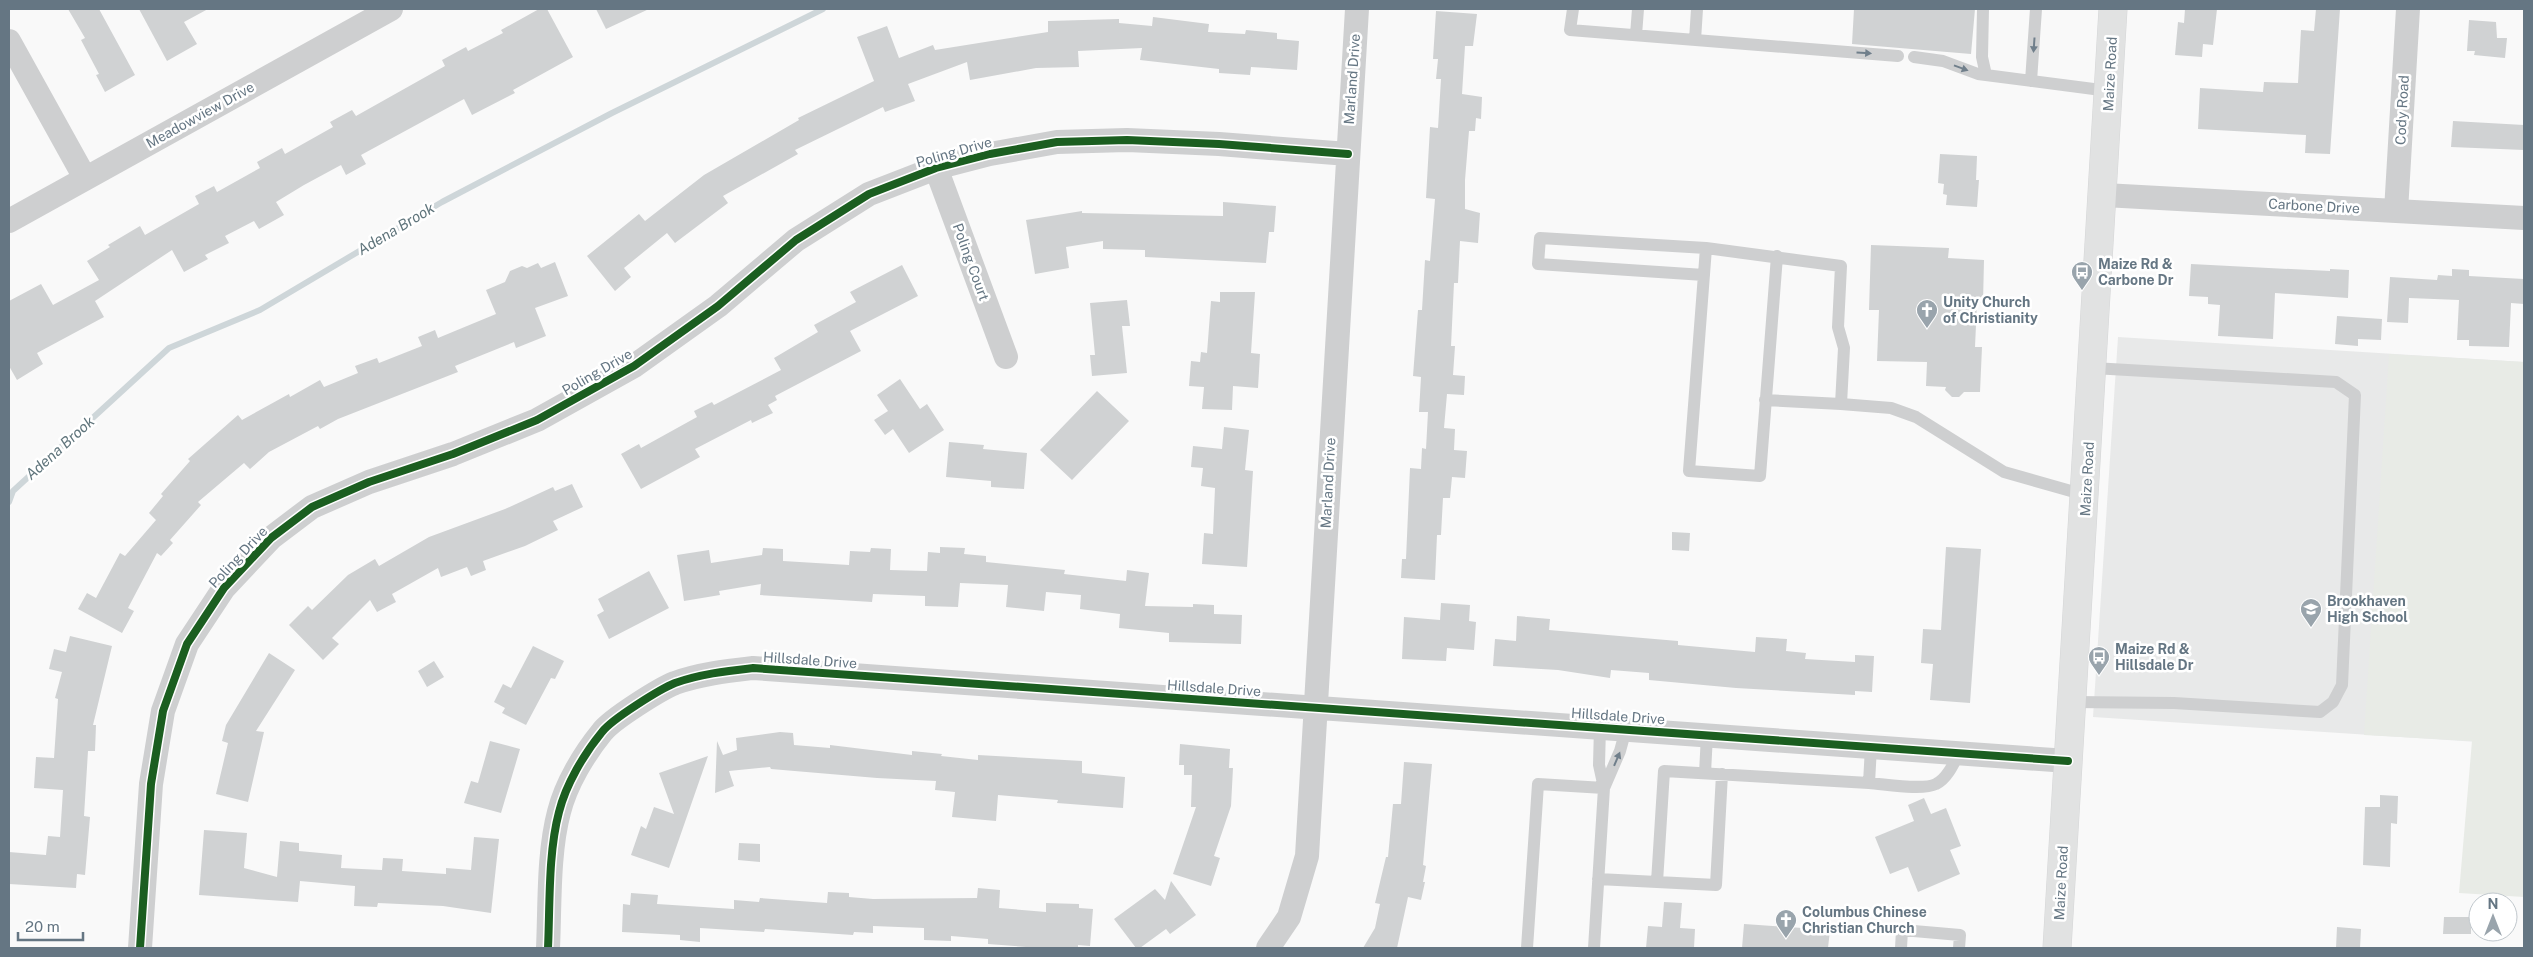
<svg xmlns="http://www.w3.org/2000/svg" width="2533" height="957" font-family="'Public Sans',sans-serif">
<rect width="100%" height="100%" fill="#f9f9f9"/>
<path fill="#e8e9e9" d="M2118,337L2524,362V745L2093,717Z"/>
<path fill="#e8ebe6" d="M2389,354L2524,362V897L2459,893L2472,741L2364,735Z"/>
<g fill="none" stroke-linecap="round" stroke-linejoin="round">
<path stroke="#ced6d9" stroke-width="6" d="M9,502L13,491L169,348L260,310L442,202L612,113L823,9"/>
</g>
<path fill="#d0d2d3" d="M68,9H99L135,75L105,92L96,75L99,74L81,40L85,38Z
M139,9H208L184,22L197,44L167,61Z
M539,9H547L573,57L513,90L515,93L472,115L464,99L361,155L366,164L346,175L341,165L304,185L276,202L284,215L259,229L254,221L225,236L229,243L205,255L208,259L184,272L172,250L95,301L104,317L37,353L43,364L17,380L9,366V301L41,284L53,305L99,280L87,261L110,247L108,245L140,226L145,235L199,204L195,196L214,186L217,192L260,168L257,162L282,148L285,154L333,127L330,122L352,110L356,116L445,66L442,60L466,47L468,51L503,33L501,30Z
M596,9H649L606,29Z
M1854,9H1975L1971,54L1852,44Z
M2185,9H2217L2213,45L2203,44L2202,57L2175,55L2178,22L2184,23Z
M2316,9H2340L2330,154L2305,153L2306,135L2198,129L2200,88L2263,92L2264,82L2298,83L2301,30L2314,31Z
M1436,11L1477,14L1473,46H1465L1462,94L1482,97L1481,119L1476,118L1475,131H1469L1465,180V209L1480,213L1478,243L1460,241L1458,283H1454L1451,346H1455L1453,375L1465,376L1464,395L1447,394L1444,428L1455,429L1454,450L1467,451L1465,478L1452,477L1450,498H1443L1441,535H1437L1435,580L1401,578L1402,559H1406L1410,468L1421,469L1422,448L1426,449L1428,412H1419L1421,377L1413,376L1418,310H1422L1425,260L1430,261L1435,199L1426,198L1430,127L1438,128L1441,79H1436L1438,59H1433Z
M1153,17L1209,24L1208,32L1245,34L1246,30L1277,33V39L1299,41L1297,70L1251,67L1250,75L1219,73V69L1140,60L1142,48L1078,51L1079,67L1036,68L970,80L967,62L908,84L915,101L885,112L883,107L795,150L798,154L723,196L728,203L675,243L667,233L624,268L631,277L615,291L587,256L639,214L645,221L704,175L799,120L798,118L874,81L857,37L887,26L899,58L933,45L935,50L1048,32V21L1119,19V23L1152,26Z
M2469,20L2496,22L2497,38H2507L2505,58L2474,55L2475,51H2467Z
M2453,121L2524,125V150L2451,147Z
M1940,154L1977,156L1976,180H1979L1977,207L1946,205L1947,195L1943,194L1944,184L1938,183Z
M1223,202L1276,206L1274,232H1269L1266,263L1145,257V250L1103,249V241L1066,247L1069,268L1035,274L1026,220L1082,211V213L1223,216Z
M1871,245L1949,248L1948,258L1984,260L1983,303H1977L1975,347H1982L1980,392H1964L1959,397H1952L1945,390L1946,387L1926,386L1927,362L1877,361L1879,310H1869Z
M555,262L568,296L535,308L546,336L516,348L514,342L455,366L458,372L338,419L320,429L318,426L269,452L250,469L244,463L198,502L201,505L170,540L173,543L161,556L157,553L128,608L134,611L122,633L78,609L87,593L96,598L120,553L125,556L156,520L149,513L163,496L161,494L190,461L188,459L238,415L242,420L289,394L290,397L320,380L324,387L358,373L355,366L377,358L379,363L422,346L418,337L435,330L438,338L496,314L486,290L505,282L510,271L522,266L527,268L538,263L541,268Z
M2191,264L2330,271V269L2349,270L2348,298L2275,293L2273,339L2218,336L2220,305L2208,304V297L2189,296Z
M902,265L918,296L850,331L861,351L775,396L777,400L768,405L773,413L752,423L751,420L695,449L700,457L641,489L621,454L639,444L641,448L697,417L694,411L712,402L714,405L781,370L774,358L818,332L814,325L856,302L850,292Z
M2452,269L2469,270V276L2524,279V304L2511,303L2509,347L2469,346V340H2457L2459,300L2409,298L2408,323L2387,322L2390,277L2437,280L2438,275L2452,276Z
M1220,292H1255L1251,353L1260,354L1258,388L1233,386L1232,410L1202,409L1204,387L1189,386L1191,361L1200,362L1201,352L1207,353L1211,301L1220,302Z
M1127,300L1130,326H1122L1127,373L1092,376L1090,355H1095L1090,303Z
M2337,316L2382,319L2381,340L2358,339V346L2335,344Z
M900,379L920,409L927,404L944,430L909,453L893,429L885,435L874,420L888,411L877,395Z
M1097,391L1129,421L1072,480L1040,450Z
M1224,427L1249,430L1245,470L1253,471L1247,567L1202,564L1204,533L1213,534L1215,488L1201,486L1203,468L1191,467L1193,446L1222,449Z
M949,442L984,445L983,449L1027,453L1024,489L991,487V481L946,477Z
M572,484L583,507L553,521L558,530L525,546L483,561L486,570L471,576L467,567L441,577L438,568L392,594L396,602L377,612L370,600L332,638L339,644L323,660L289,625L308,606L312,610L348,575L375,559L379,566L429,537L505,509L553,487L555,491Z
M1672,532L1690,533L1689,551L1672,550Z
M940,547L965,548L964,554L986,556V562L1065,570L1064,574L1126,581L1127,570L1149,573L1145,606L1193,607V604L1214,605V614L1242,615L1241,644L1169,642V633L1119,628L1120,614L1080,609L1081,595L1046,592L1044,611L1006,607L1008,585L960,583L958,607L925,606V596L873,594L872,602L760,595L761,584L719,591L720,595L684,601L677,555L709,550L711,563L762,555L763,548L783,549V561L849,565L850,551L870,552L871,548L891,549L890,570L927,571L928,552L940,553Z
M1946,547L1981,549L1970,703L1930,700L1933,664L1921,663L1923,629L1941,630Z
M649,571L669,608L609,639L597,615L604,611L598,599Z
M1441,603L1470,605L1469,621L1476,622L1474,650L1447,648L1446,661L1402,659L1404,617L1440,620Z
M1517,616L1550,619L1549,630L1678,641V645L1755,652L1756,637L1787,639L1786,651L1806,653L1805,659L1855,662V655L1874,656L1872,692L1855,691V695L1736,688L1649,680V673L1611,670L1610,678L1558,670L1493,666L1495,639L1516,641Z
M70,636L112,646L93,725H96L95,751H88L84,816L90,817L85,875L77,874L76,888L9,884V852L46,855L48,836L60,837L63,790L34,788L36,757L54,758L58,699L55,698L62,672L49,669L54,649L66,652Z
M533,646L564,661L555,679L551,678L526,725L502,713L505,708L494,702L503,684L511,688Z
M269,653L295,670L256,731L264,732L248,802L216,794L228,743L222,741L226,725Z
M434,661L444,677L427,687L418,671Z
M780,732L793,733L794,745L830,748V745L912,755V751L942,754L941,756L978,760V755L1082,761V773L1125,777L1123,808L1057,803L1058,800L998,795L996,821L952,817L955,792L935,790L936,781L877,778L771,769L770,767L729,771L734,786L715,793L717,741L723,755L737,750L736,738Z
M490,741L520,749L501,813L464,803L471,781L478,783Z
M1180,744L1230,749L1229,768H1233L1231,806L1214,856L1220,858L1211,886L1173,874L1196,807H1191L1192,775H1184V765H1179Z
M708,756L669,868L631,855L641,826L646,829L654,807L674,814L659,773Z
M1404,762L1432,764L1423,865L1426,866L1423,882H1425L1421,900L1408,897L1397,948H1363L1375,928L1380,904L1375,903L1386,857H1388L1393,804H1401Z
M2380,795L2398,796L2397,824L2391,823L2390,867L2363,865L2365,807H2380Z
M1924,798L1931,814L1946,808L1961,846L1950,850L1960,874L1918,892L1908,867L1890,874L1875,837L1914,821L1908,805Z
M204,830L247,833L244,868L277,877L280,841L299,843V851L342,855L341,868L382,870L383,858L403,859L402,871L446,874V868L471,870L474,837L499,839L491,913L443,906L378,903L377,907L354,906L355,886L300,881L298,902L199,895Z
M739,843L760,844V862L738,860Z
M1171,881L1196,915L1170,934L1166,929L1140,948H1136L1114,919L1155,889L1165,900Z
M978,888L1000,890L999,908L1046,912V903L1079,904V908L1093,909L1090,946L1078,945V948L1026,947L988,944V939L951,936V941L924,940V928L873,926V933L854,932L853,935L765,929L764,932L700,928V942L680,940V935L622,932L623,904L630,905L631,893L658,895L657,904L734,909V900L759,902L760,898L827,903L828,892L849,893V897L873,899L977,898Z
M1664,902L1682,903L1680,928L1695,929L1694,948H1646L1648,926L1662,927Z
M2444,917H2471V934H2443Z
M1744,924L1830,930L1828,948H1742Z
M2337,927L2361,929L2360,948H2336Z"/>
<g fill="none" stroke-linecap="round" stroke-linejoin="round">
<g stroke="#d5d6d7" stroke-width="29">
<path id="secondary" d="M2057,948L2113,9"/>
</g>
<path stroke="#cecfd0" stroke-width="12" d="M1573,9L1570,30L1898,56
M1983,9L1982,57L1986,75
M1636,35L1638,9
M1695,40L1697,9
M1914,57L1943,61L1978,74L2109,91
M2031,81L2036,9
M1706,248L1689,471L1760,476L1777,256
M1704,275L1538,264L1540,238L1706,248L1841,266L1838,327L1844,348L1841,404L1891,408L1916,417L2004,472L2085,495
M1765,400L1841,404
M2072,702L2174,703L2320,712L2333,702L2342,685L2355,395L2336,382L2093,368
M1705,773L1707,735
M1722,774L1716,885L1657,882L1664,771L1869,783L1871,747
M1869,783C1885,784 1922,791 1936,784C1947,779 1954,763 1959,753
M1604,788L1620,751L1626,729
M1598,879L1657,882
M1527,948L1538,784L1604,788
M1594,948L1604,788L1599,765L1600,727
M1901,948L1902,930L1960,935L1959,948"/>
<path stroke="#cecfd0" stroke-width="24" d="M9,41L85,178
M936,168L1006,357
M2104,195L2524,218
M2396,211L2408,9
M9,221L391,9
M140,948L151,784L163,711L187,644L224,588L271,538L312,507L369,482L453,454L537,420L634,366L718,306L796,240L869,194L936,168L990,154L1057,142L1127,140L1219,144L1348,154
M548,948C550,906 548,853 559,812C566,784 584,754 602,732C612,719 660,689 675,683C700,674 727,671 753,668L2068,761
M1268,948L1289,917L1307,856L1357,9"/>
<use href="#secondary" stroke="#e1e2e2" stroke-width="28"/>
<g stroke="#fff" stroke-width="11">
<path id="cycleway" d="M140,948L151,784L163,711L187,644L224,588L271,538L312,507L369,482L453,454L537,420L634,366L718,306L796,240L869,194L936,168L990,154L1057,142L1127,140L1219,144L1348,154
M548,948C550,906 548,853 559,812C566,784 584,754 602,732C612,719 660,689 675,683C700,674 727,671 753,668L2068,761"/>
</g>
<use href="#cycleway" stroke="#1b5e20" stroke-width="8"/>
</g>
<defs><path id="oneway-solid" d="M-6-.8H1V-3.2L6.5 0L1 3.2V.8H-6Z" transform="scale(1.25)"/></defs>
<g fill="#707f8b">
<use href="#oneway-solid" transform="translate(2034 45) rotate(94)"/>
<use href="#oneway-solid" transform="translate(1864 53) rotate(4)"/>
<use href="#oneway-solid" transform="translate(1961 68) rotate(20)"/>
<use href="#oneway-solid" transform="translate(1617 759) rotate(-67)"/>
</g>
<defs>
<g id="bus-pin" transform="scale(1.125)"><path d="M0 17L-7.5 6A9.5 9.5 0 1 1 7.5 6Z" fill="#99a4ac" stroke="#fff"/><path d="M-5-6H5V4H4V6H2V4H-2V6H-4V4H-5ZM-3.5-4V0h7V-4ZM-3.5 1.2v1.5H-2V1.2ZM2 1.2v1.5H3.5V1.2Z" fill="#fff"/></g>
<g id="church-pin" transform="scale(1.125)"><path d="M0 17L-7.5 6A9.5 9.5 0 1 1 7.5 6Z" fill="#99a4ac" stroke="#fff"/><path d="M-1.2-6h2.4v3.5h3.3v2.4h-3.3V6h-2.4V-.1h-3.3v-2.4h3.3Z" fill="#fff"/></g>
<g id="school-pin" transform="scale(1.125)"><path d="M0 17L-7.5 6A9.5 9.5 0 1 1 7.5 6Z" fill="#99a4ac" stroke="#fff"/><path d="M0-5L7-2L0 1L-7-2ZM-4 1L0 2.5L4 1V4Q0 6-4 4Z" fill="#fff"/></g>
</defs>
<g fill-rule="evenodd">
<use href="#bus-pin" x="2082" y="272"/>
<use href="#church-pin" x="1927" y="310"/>
<use href="#school-pin" x="2311" y="609"/>
<use href="#bus-pin" x="2099" y="657"/>
<use href="#church-pin" x="1786" y="920"/>
</g>
<g text-anchor="middle" stroke-width="5" stroke-linejoin="round" paint-order="stroke">
<g font-size="14" fill="#657683" stroke="#fff">
<text transform="translate(2110 74) rotate(-87)" y="5">Maize Road</text>
<text transform="translate(1352 79) rotate(-86)" y="5">Marland Drive</text>
<text transform="translate(2402 110) rotate(-87)" y="5">Cody Road</text>
<text transform="translate(200 115) rotate(-29)" y="5">Meadowview Drive</text>
<text transform="translate(954 152) rotate(-16)" y="5">Poling Drive</text>
<text transform="translate(2314 206) rotate(3)" y="5">Carbone Drive</text>
<text transform="translate(971 262) rotate(70)" y="5">Poling Court</text>
<text transform="translate(597 372) rotate(-30)" y="5">Poling Drive</text>
<text transform="translate(2087 479) rotate(-87)" y="5">Maize Road</text>
<text transform="translate(1328 483) rotate(-87)" y="5">Marland Drive</text>
<text transform="translate(238 557) rotate(-47)" y="5">Poling Drive</text>
<text transform="translate(810 660) rotate(4)" y="5">Hillsdale Drive</text>
<text transform="translate(1214 688) rotate(4)" y="5">Hillsdale Drive</text>
<text transform="translate(1618 716) rotate(4)" y="5">Hillsdale Drive</text>
<text transform="translate(2061 883) rotate(-87)" y="5">Maize Road</text>
</g>
<g font-size="14" font-weight="bold" fill="#657683" stroke="#fff" text-anchor="start">
<text x="2098" y="269">Maize Rd &amp;<tspan x="2098" dy="16">Carbone Dr</tspan></text>
<text x="1943" y="307">Unity Church<tspan x="1943" dy="16">of Christianity</tspan></text>
<text x="2327" y="606">Brookhaven<tspan x="2327" dy="16">High School</tspan></text>
<text x="2115" y="654">Maize Rd &amp;<tspan x="2115" dy="16">Hillsdale Dr</tspan></text>
<text x="1802" y="917">Columbus Chinese<tspan x="1802" dy="16">Christian Church</tspan></text>
</g>
<g font-size="15" font-style="italic" fill="#60757c" stroke="#fff">
<text transform="translate(396 229) rotate(-31)" y="5">Adena Brook</text>
<text transform="translate(60 448) rotate(-42)" y="5">Adena Brook</text>
</g>
</g>
<rect width="2533" height="957" fill="none" stroke="#657683" stroke-width="20"/>
<g transform="translate(2493 917)"><circle r="24" fill="#ffffff" stroke="#c1c8cd"/>
<path d="M0-4L9 19L0 12L-9 19Z" fill="#99a4ac"/>
<text y="-8" font-size="14" font-weight="bold" text-anchor="middle" fill="#657683">N</text>
</g>
<path d="M18 932v8h65v-8" fill="none" stroke="#657683" stroke-width="2.5"/>
<text x="25" y="932" font-size="15" fill="#657683" stroke="#ffffff" stroke-width="4" paint-order="stroke">20 m</text>
</svg>
